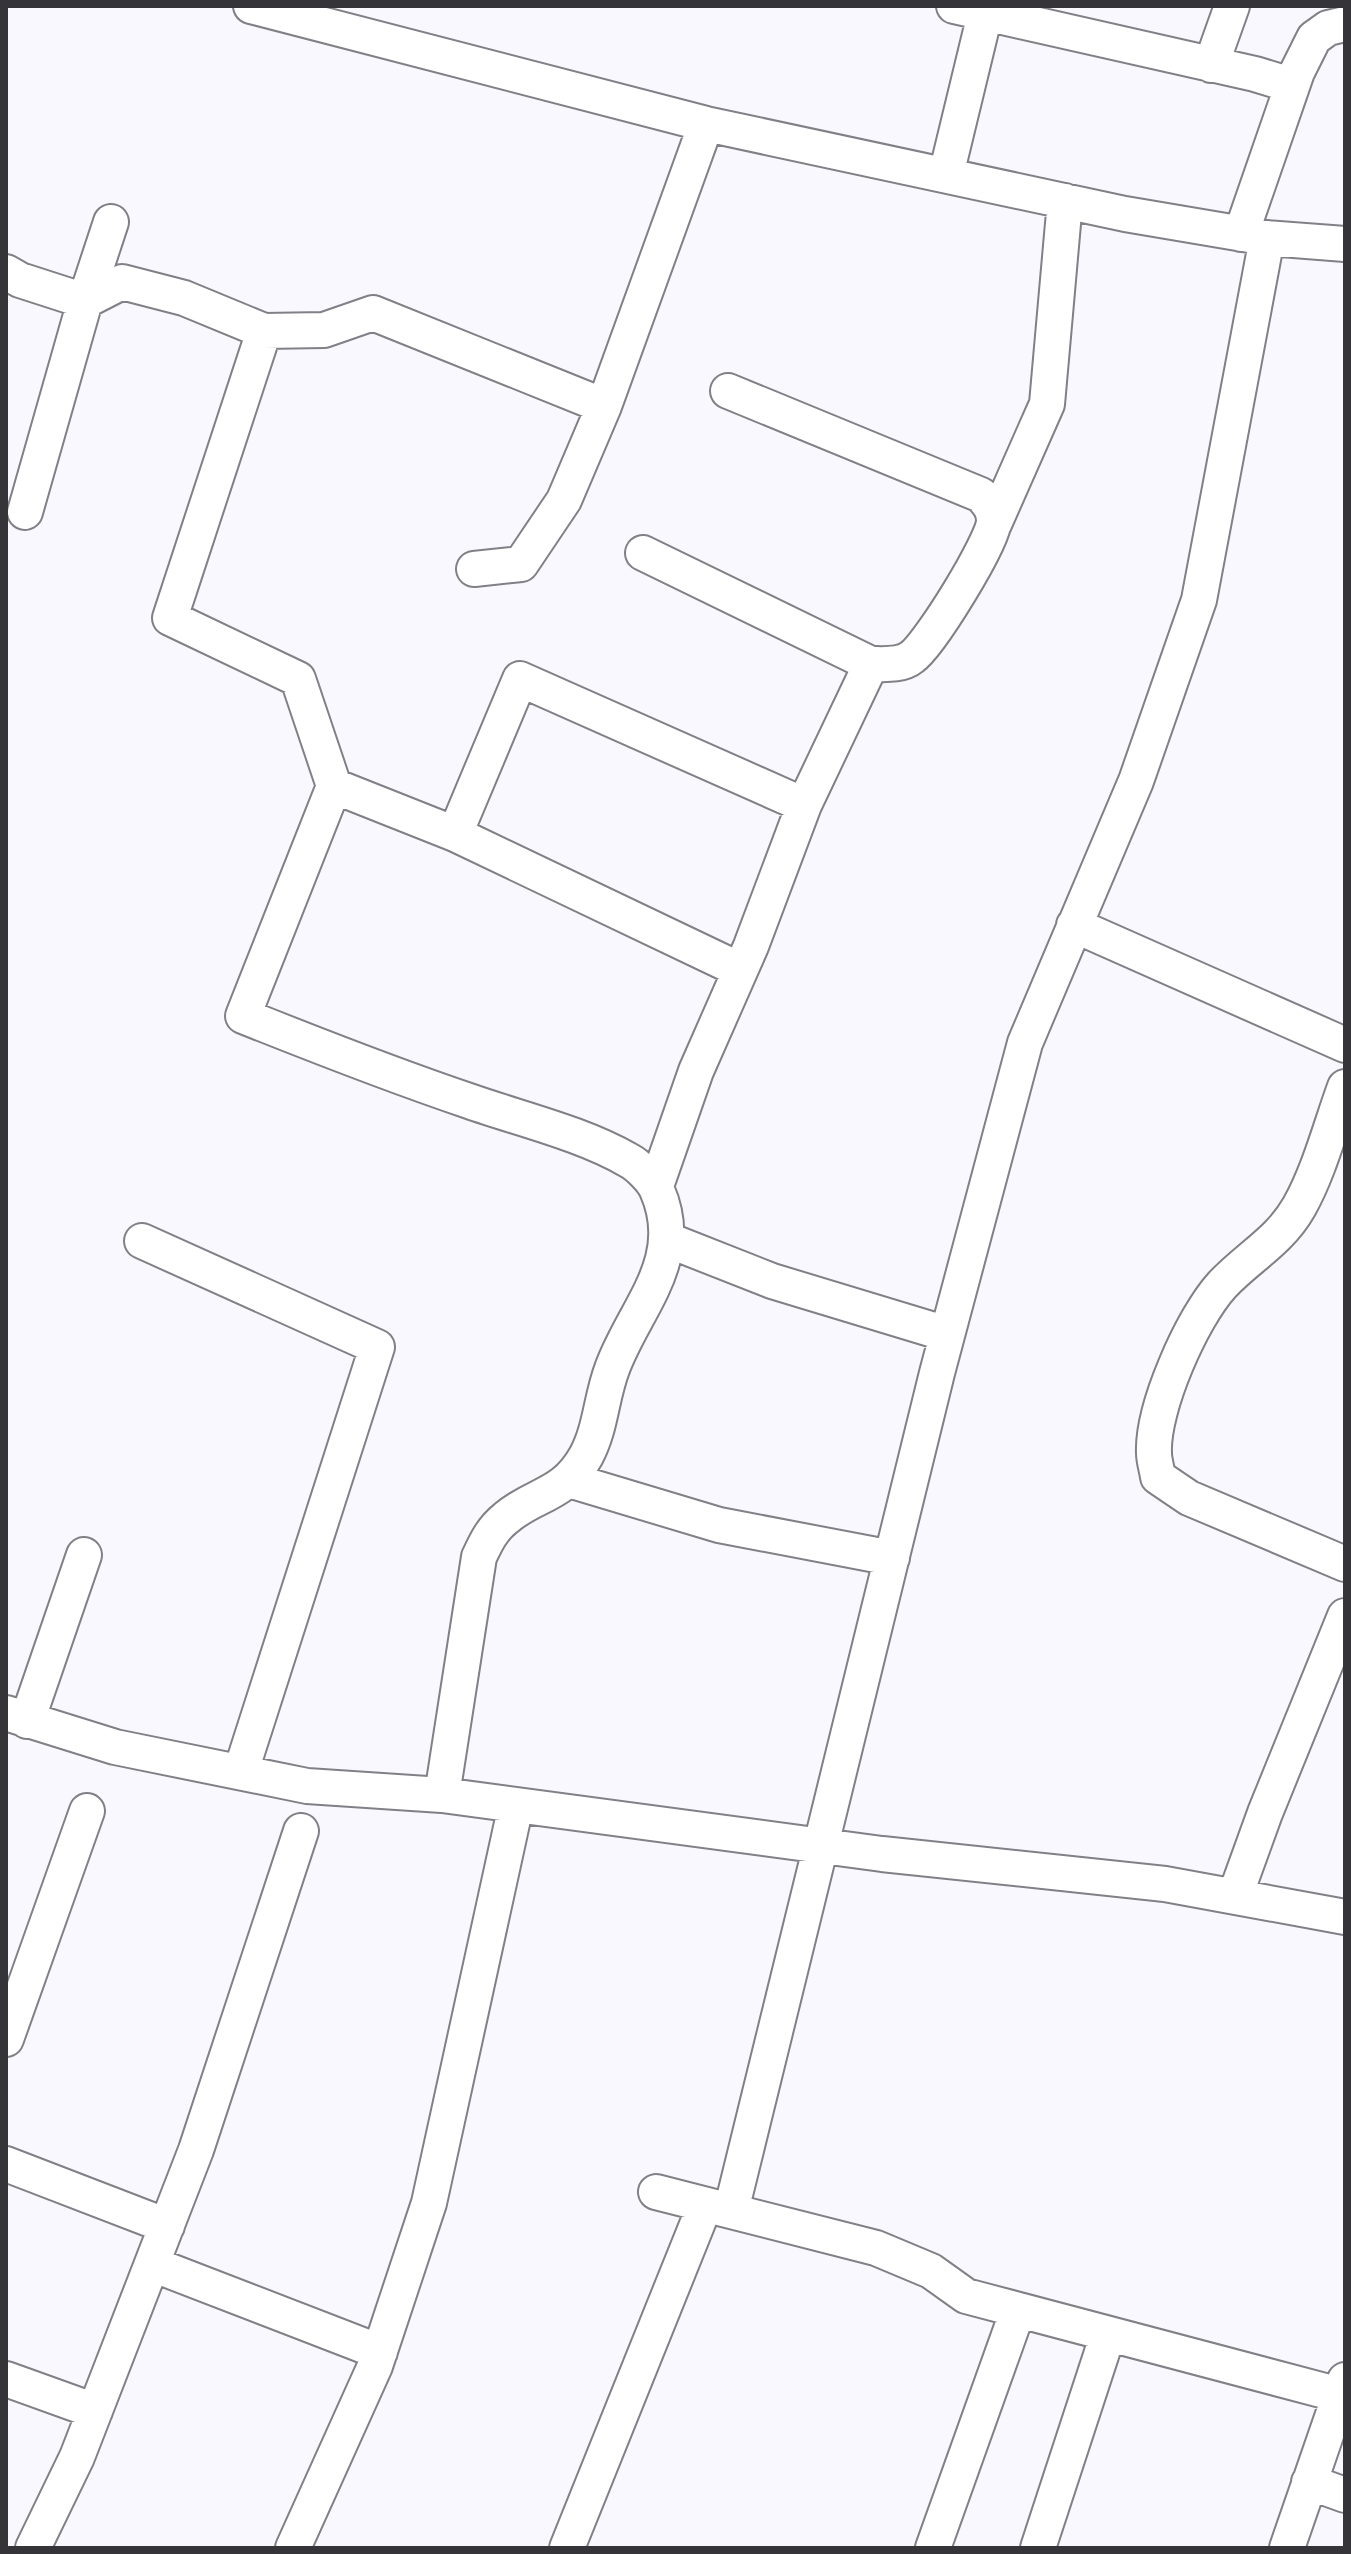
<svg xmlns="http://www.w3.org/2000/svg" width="1351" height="2554" font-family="Manrope,sans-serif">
<rect width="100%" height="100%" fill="#faf8ff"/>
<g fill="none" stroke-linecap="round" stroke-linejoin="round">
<g stroke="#827f87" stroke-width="38">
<path id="minor" d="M251,6L706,124L1125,214L1267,238L1345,244
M954,6L1255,74L1291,85
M1211,65L1232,6
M946,175L985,14
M1241,234L1297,72L1314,38L1328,28L1345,24
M6,272L20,280L85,301L122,282L184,298L264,331L324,330L373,313L604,406
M264,331L170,618L298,679L334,786
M25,512L85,301L111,222
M994,524L1047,404L1065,201
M643,553L871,664
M474,569L521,564L564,500L604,406L706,124
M455,834L520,679L804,805
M1074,925L1345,1045
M1345,1087C1331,1125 1319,1172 1299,1207C1279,1242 1248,1257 1222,1285C1192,1318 1152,1408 1154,1453C1154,1461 1157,1469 1158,1477L1189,1498L1345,1564
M656,1186L696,1071L751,946L804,805L871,664C884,664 901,666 912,657C930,644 993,542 994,521C994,509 988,503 981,495L728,391
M668,1240L772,1281L947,1334
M142,1241L377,1347L241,1771
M569,1480L719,1525L892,1558
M6,1713L115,1747L307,1786L442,1795L882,1854L1165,1884L1345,1917
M27,1721L84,1555
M442,1795L479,1557C486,1542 492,1529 506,1518C535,1493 563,1497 586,1456C601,1428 601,1398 612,1369C634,1308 688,1261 657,1190C653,1180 638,1165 628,1160C581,1133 520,1119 469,1101C392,1075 318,1046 243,1016L334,786L455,834L740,970
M1235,1896L1265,1813L1345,1616
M6,2039L87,1811
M6,2164L167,2226
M656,2192L876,2248L931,2271L966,2296L1340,2395
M731,2211L937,1373L1025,1043L1136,781L1199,600L1267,238
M152,2264L380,2352
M6,2379L95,2411
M1309,2482L1345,2495
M33,2548L77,2457L196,2150L301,1831
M293,2548L375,2366L429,2203L516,1805
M567,2548L705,2205
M933,2548L1018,2310
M1038,2548L1108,2334
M1287,2548L1345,2380"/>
</g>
<use href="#minor" stroke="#fff" stroke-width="34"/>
</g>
<rect width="1351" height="2554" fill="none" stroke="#353438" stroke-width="16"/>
</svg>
